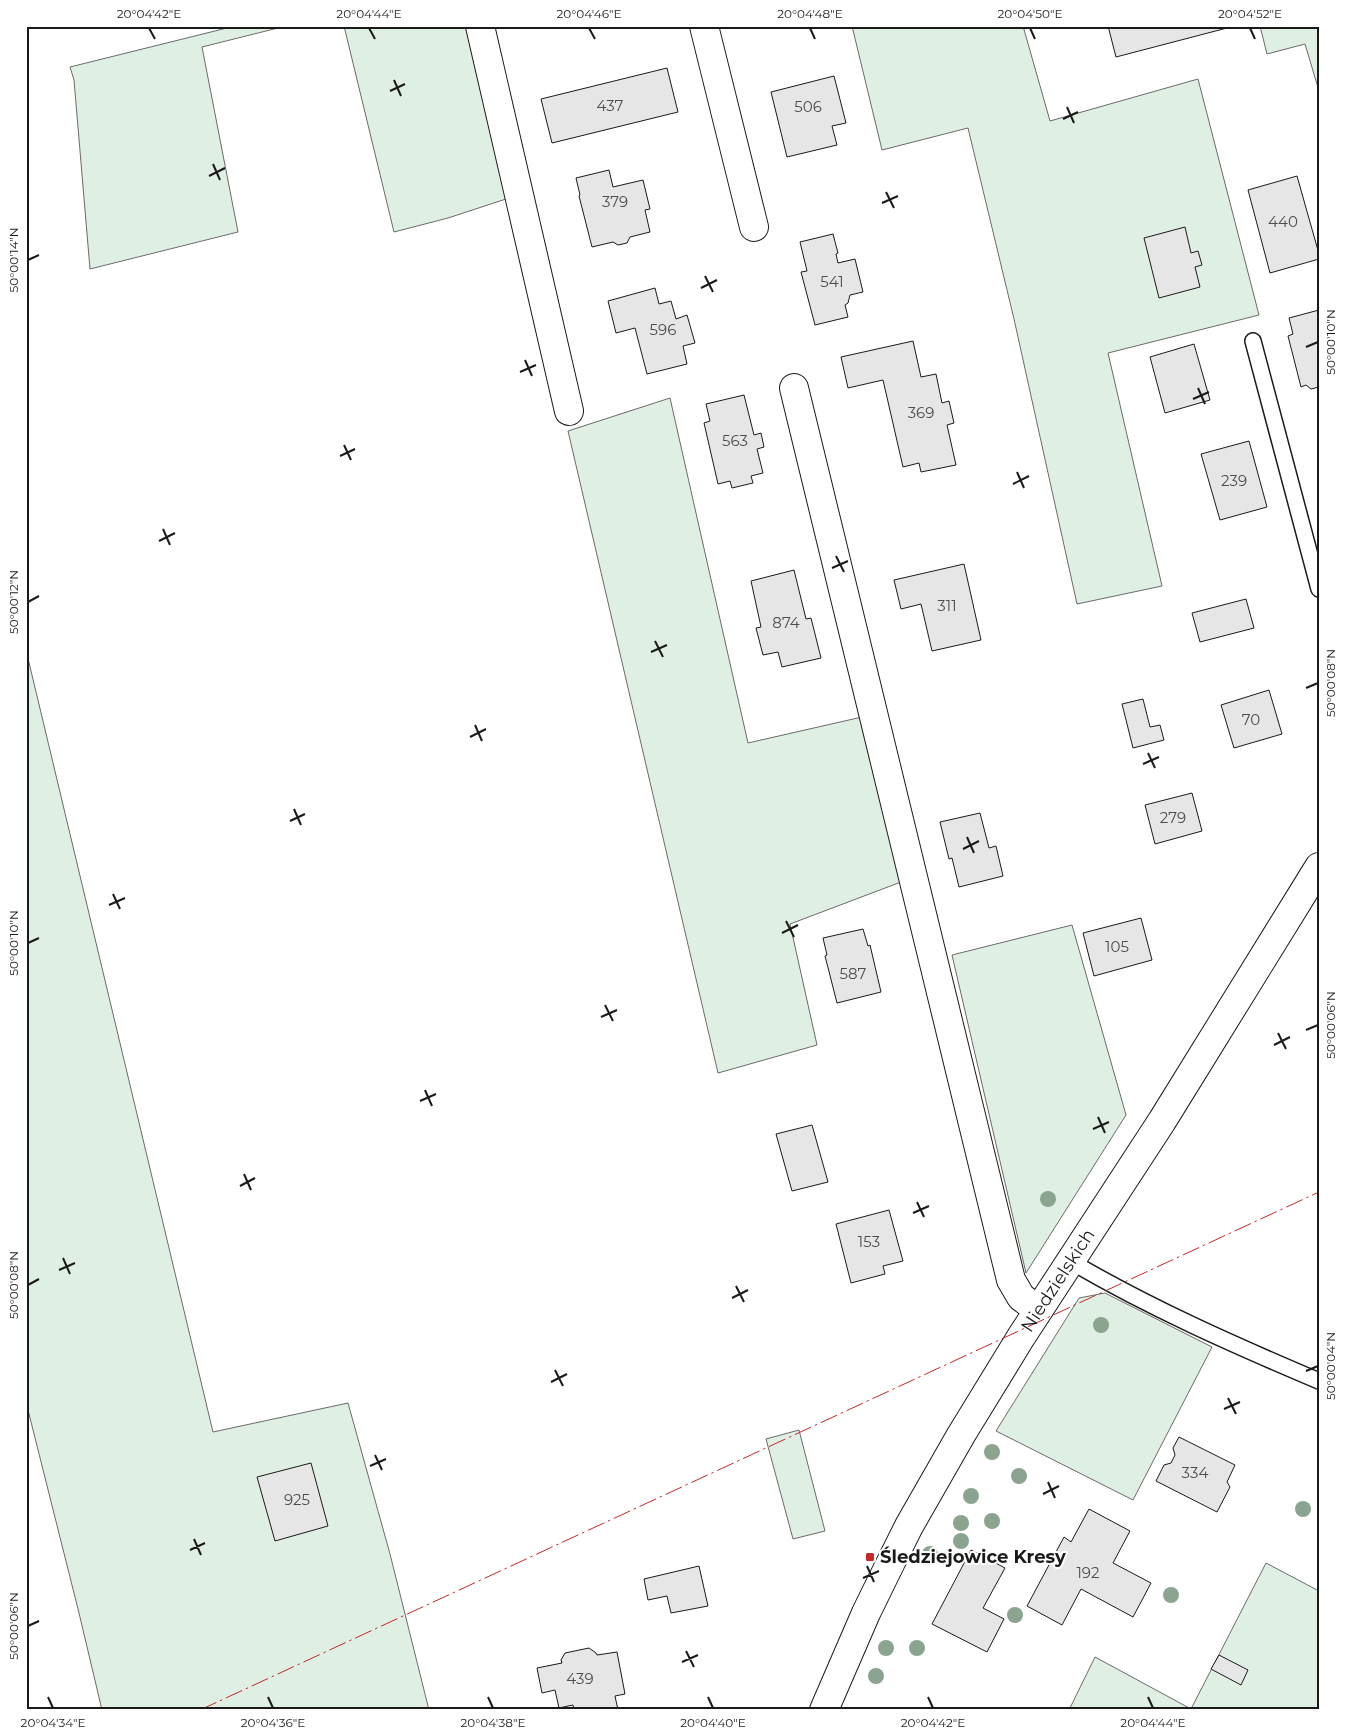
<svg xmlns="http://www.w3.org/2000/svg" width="1345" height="1736" font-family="Montserrat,sans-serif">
<rect width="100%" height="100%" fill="#fff"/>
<path fill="#e0efe3" stroke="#6a6a6a" d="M235,26H286L202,47L238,232L90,269L74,80L70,67Z
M344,26H471L506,199L448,218L394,232Z
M852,26H1023L1050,121L1198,79L1259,315L1108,353L1162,586L1077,604L1014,319L968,128L882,150Z
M1260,26H1319V91L1305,44L1267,54Z
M670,398L748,743L862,717L901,882L790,924L817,1045L718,1073L568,431Z
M26,650L213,1432L348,1403L390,1554L429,1710H102L79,1613L26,1402Z
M1072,925L1126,1115L1026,1273L952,955Z
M1105,1293L1212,1347L1133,1500L996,1431L1079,1298Z
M799,1430L825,1531L793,1539L766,1439Z
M1266,1563L1319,1591V1710H1069L1095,1657L1191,1709Z"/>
<path fill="#e6e6e6" stroke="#1a1a1a" d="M1108,26H1226L1227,28L1116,57Z
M667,68L678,112L552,143L541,99Z
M834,76L846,123L832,126L837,145L787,157L771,92Z
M609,170L613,187L643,180L650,209L645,210L650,232L630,237L627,243L618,245L613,242L592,247L579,196L580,195L576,178Z
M1297,176L1319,254V259L1270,273L1248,190Z
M1185,227L1191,253L1198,251L1202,265L1195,267L1200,287L1159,298L1144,238Z
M833,234L838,253L836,254L838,263L855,259L863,292L850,295L848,303L845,305L848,317L815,325L801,272L807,271L800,242Z
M655,288L659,304L671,301L676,319L687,315L695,343L683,346L687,364L647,374L635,328L616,333L608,301Z
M1319,310V387L1311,389L1306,385L1301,387L1288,336L1293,334L1289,318Z
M913,341L921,377L936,374L942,403L949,401L954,423L947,425L956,465L921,472L919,463L903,467L883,380L848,388L841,357Z
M1194,344L1210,400L1165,413L1150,357Z
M744,395L754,435L761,433L764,447L757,449L763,473L751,476L753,483L732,488L730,481L718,484L704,423L710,421L706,404Z
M1249,441L1267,507L1220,520L1201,454Z
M964,564L981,640L932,651L921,604L901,609L894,580Z
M794,570L806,619L811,618L821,658L782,667L778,652L763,655L756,628L761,627L751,581Z
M1246,599L1254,628L1200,642L1192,613Z
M1269,690L1282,734L1234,748L1221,705Z
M1143,699L1150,727L1160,725L1164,740L1133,748L1122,704Z
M1192,793L1202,831L1155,844L1145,805Z
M980,813L989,848L996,846L1003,876L959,887L952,858L949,859L940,822Z
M1141,918L1152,960L1094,976L1083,933Z
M863,929L868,946L870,945L881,992L837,1003L825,956L827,955L823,938Z
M812,1125L828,1182L792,1191L776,1134Z
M889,1210L903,1261L883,1266L885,1274L851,1283L836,1224Z
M1179,1437L1235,1465L1227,1482L1230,1487L1217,1512L1156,1481L1164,1465L1171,1463L1175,1455L1173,1448Z
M311,1463L328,1526L275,1541L257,1477Z
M1089,1509L1130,1531L1113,1563L1151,1583L1133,1617L1081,1589L1062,1625L1027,1606L1064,1537L1071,1542Z
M971,1550L1005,1568L983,1608L1004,1619L987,1652L932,1624Z
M699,1566L708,1606L671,1613L667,1596L648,1600L644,1579Z
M589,1648L596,1653L597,1655L617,1652L625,1694L615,1696L618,1710H574L573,1705L559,1708L555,1690L542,1693L537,1668L562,1663L561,1660L565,1653Z
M1219,1655L1248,1670L1241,1685L1211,1669Z"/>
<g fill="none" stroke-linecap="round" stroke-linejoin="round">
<g stroke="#1a1a1a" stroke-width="18">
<path id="service" d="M1253,341L1319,589
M1070,1261C1150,1308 1234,1345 1319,1381"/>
</g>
<g stroke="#1a1a1a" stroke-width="30">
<path id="minor" d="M480,26L569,411
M704,26L754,227
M794,388L1011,1280L1021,1297L1038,1310"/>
</g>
<g stroke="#1a1a1a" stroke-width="30">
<g id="tertiary">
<path id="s1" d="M824,1710L866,1613L889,1566L909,1526L961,1435L1021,1337L1162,1121L1319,867"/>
</g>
</g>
<use href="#service" stroke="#fff" stroke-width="15"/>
<use href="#minor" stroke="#fff" stroke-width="28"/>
<use href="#tertiary" stroke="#fff" stroke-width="28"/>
<path stroke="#c62828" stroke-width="1" stroke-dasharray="18 4 2.5 4" stroke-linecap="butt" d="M200,1710L1319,1192"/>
</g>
<g fill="#8aa48f">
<circle cx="1048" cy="1199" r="8"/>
<circle cx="1101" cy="1325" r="8"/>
<circle cx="992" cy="1452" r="8"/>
<circle cx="1019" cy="1476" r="8"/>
<circle cx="971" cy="1496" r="8"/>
<circle cx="1303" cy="1509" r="8"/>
<circle cx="992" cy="1521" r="8"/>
<circle cx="961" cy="1523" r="8"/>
<circle cx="961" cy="1541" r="8"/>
<circle cx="930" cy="1554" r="8"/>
<circle cx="1171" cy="1595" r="8"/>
<circle cx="1015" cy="1615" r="8"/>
<circle cx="886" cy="1648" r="8"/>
<circle cx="917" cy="1648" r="8"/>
<circle cx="876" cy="1676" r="8"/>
</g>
<path fill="none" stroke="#1a1a1a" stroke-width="2" d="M149,28L155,39M369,28L375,39M589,28L595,39M810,28L815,39M1030,28L1035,39M1250,28L1255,39M394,80L401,96M390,91L405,84M1067,107L1074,123M1063,119L1078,112M213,164L220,180M209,176L225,168M886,192L894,208M882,203L898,196M28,260L39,255M705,276L713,292M701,288L717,280M1306,347L1318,342M525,360L532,376M520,372L536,365M1198,388L1205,404M1193,399L1209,392M344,445L351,460M340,456L355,449M1017,472L1024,488M1013,484L1029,476M163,529L170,545M159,541L175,533M836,556L844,572M832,568L848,561M28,602L39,596M655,641L663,657M651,652L667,645M1306,688L1318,683M475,725L482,741M470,737L486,729M1148,753L1155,768M1143,764L1159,757M294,809L301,825M290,821L305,814M967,837L974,853M963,849L979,841M113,894L120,909M109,905L125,898M786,921L794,937M782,933L798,925M28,943L39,938M605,1005L613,1021M601,1017L617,1010M1306,1030L1318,1025M1278,1033L1286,1049M1274,1045L1290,1037M425,1090L432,1106M420,1101L436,1094M1098,1117L1105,1133M1093,1129L1109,1122M244,1174L251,1190M240,1186L255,1178M917,1202L924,1217M913,1213L929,1206M63,1258L70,1274M59,1270L75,1263M28,1285L39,1279M736,1286L744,1302M732,1298L748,1290M555,1370L563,1386M1306,1371L1318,1366M551,1382L567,1374M1228,1398L1236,1414M1224,1409L1240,1402M375,1455L382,1470M370,1466L386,1459M1048,1482L1055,1498M1043,1494L1059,1486M194,1539L201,1555M190,1550L205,1543M867,1566L874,1582M863,1578L879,1571M28,1626L39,1621M686,1651L694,1667M682,1662L698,1655M48,1697L53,1708M268,1697L273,1708M488,1697L493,1708M708,1697L713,1708M928,1697L933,1708M1148,1697L1153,1708"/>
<rect fill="#c62828" stroke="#fff" stroke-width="2" x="865" y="1552" width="10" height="10" rx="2.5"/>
<g text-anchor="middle" stroke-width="4" stroke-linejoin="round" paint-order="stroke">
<g font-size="15" fill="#4d4d4d">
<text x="610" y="111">437</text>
<text x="808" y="112">506</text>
<text x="615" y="207">379</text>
<text x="1283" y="227">440</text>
<text x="832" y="287">541</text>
<text x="663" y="335">596</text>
<text x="921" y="418">369</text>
<text x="735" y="446">563</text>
<text x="1234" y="486">239</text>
<text x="947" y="611">311</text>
<text x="786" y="628">874</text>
<text x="1251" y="725">70</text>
<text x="1173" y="823">279</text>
<text x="1117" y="952">105</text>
<text x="853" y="979">587</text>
<text x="869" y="1247">153</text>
<text x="1195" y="1478">334</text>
<text x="297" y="1505">925</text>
<text x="1088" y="1578">192</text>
<text x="580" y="1684">439</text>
</g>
<g font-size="18" fill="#1a1a1a" stroke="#fff">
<text dy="6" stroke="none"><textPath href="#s1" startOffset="490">Niedzielskich</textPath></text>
</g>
<g font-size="18" font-weight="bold" fill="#1a1a1a" stroke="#fff" text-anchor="start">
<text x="880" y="1563">Śledziejowice Kresy</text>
</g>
</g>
<rect width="1345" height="1736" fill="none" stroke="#ffffff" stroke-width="55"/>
<rect x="28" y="28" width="1290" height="1680" fill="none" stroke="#1a1a1a" stroke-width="2"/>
<g font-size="12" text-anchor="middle" fill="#1a1a1a">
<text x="149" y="18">20°04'42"E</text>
<text x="369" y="18">20°04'44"E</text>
<text x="589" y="18">20°04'46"E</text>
<text x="810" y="18">20°04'48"E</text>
<text x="1030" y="18">20°04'50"E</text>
<text x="1250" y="18">20°04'52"E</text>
<text transform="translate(14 260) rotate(-90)" y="4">50°00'14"N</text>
<text transform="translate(1331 342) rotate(-90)" y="4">50°00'10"N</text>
<text transform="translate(14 602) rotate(-90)" y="4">50°00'12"N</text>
<text transform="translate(1331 683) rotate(-90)" y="4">50°00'08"N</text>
<text transform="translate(14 943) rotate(-90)" y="4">50°00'10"N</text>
<text transform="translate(1331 1025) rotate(-90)" y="4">50°00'06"N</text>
<text transform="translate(14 1285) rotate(-90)" y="4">50°00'08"N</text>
<text transform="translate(1331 1366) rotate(-90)" y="4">50°00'04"N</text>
<text transform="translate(14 1626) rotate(-90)" y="4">50°00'06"N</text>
<text x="53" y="1727">20°04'34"E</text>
<text x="273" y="1727">20°04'36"E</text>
<text x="493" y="1727">20°04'38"E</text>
<text x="713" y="1727">20°04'40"E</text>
<text x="933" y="1727">20°04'42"E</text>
<text x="1153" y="1727">20°04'44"E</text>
</g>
</svg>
